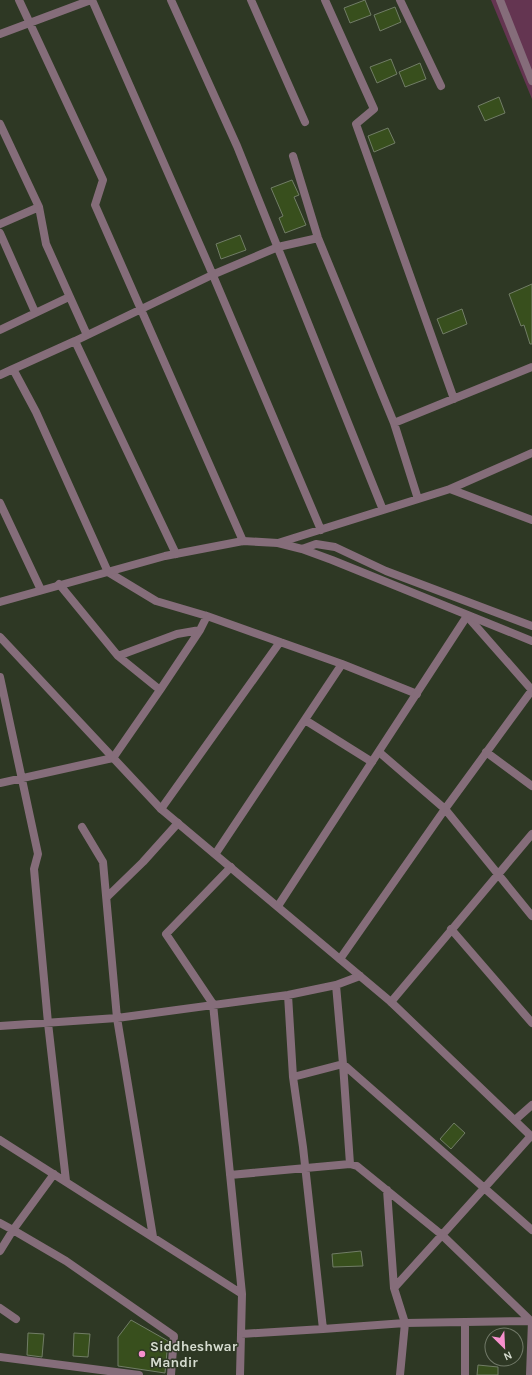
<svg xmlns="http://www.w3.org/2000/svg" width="532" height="1375" font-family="Karla,sans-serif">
<rect width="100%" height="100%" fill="#2e3824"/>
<path fill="#643551" d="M491,0H532V99Z"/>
<path fill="#384f1d" stroke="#717d66" d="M365,0L371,15L350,23L344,8Z
M395,7L401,22L380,31L374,15Z
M391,59L397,74L377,83L370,67Z
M420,63L426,79L405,87L399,72Z
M499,97L505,113L485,121L478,106Z
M388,128L395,143L374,152L368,136Z
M292,180L299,195L294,197L306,225L285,233L279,218L283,216L271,188Z
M240,235L246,250L221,259L216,244Z
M532,284V344H530L524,325L521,326L509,294Z
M462,309L467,324L443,334L437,319Z
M454,1123L465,1133L451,1149L440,1139Z
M361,1251L363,1266L333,1267L332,1254Z
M131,1320L168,1341L165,1373L118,1366V1337Z
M28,1333L44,1334L42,1357L27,1355Z
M74,1333L90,1334L88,1357L73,1356Z
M478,1365L498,1367V1375H477Z"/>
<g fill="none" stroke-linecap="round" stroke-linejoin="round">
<path stroke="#856d7a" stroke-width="8" d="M19,0L103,180L95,205L243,541
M92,0L209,266L321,530
M171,0L237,146L383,510
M251,0L305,122
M325,0L374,109L356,124L454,399
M400,0L441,86
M500,0L532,81
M0,34L91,0
M0,124L39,207L46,244L87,335
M293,156L318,238L394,423L532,367
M0,224L39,207
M0,233L35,312
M0,330L69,297
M75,341L13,369L36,412L108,572L156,601L207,616L342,664L417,694
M0,375L13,369
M394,423L418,499
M450,489L532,453
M0,503L41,590
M278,543L450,489L532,520
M176,554L75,341L212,275L278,247L318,238
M59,584L118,656
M467,616L532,690
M0,677L38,854L34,869L48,1023L66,1181
M160,690L200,630
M305,720L372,762
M379,752L445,809L532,916
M486,752L532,786
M0,783L113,758L160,690L118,656L177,634L200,630L207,616
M161,809L280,642
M82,827L103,862L117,1018L153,1237
M216,853L342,664
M107,897L143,862L178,823
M451,929L532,1023
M340,959L445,809L532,690
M336,985L343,1064L532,1230
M288,995L293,1077L303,1147L323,1329L405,1323L400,1375
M391,1002L532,834
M0,1026L117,1018L288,995L336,985L360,976
M293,1077L343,1064L350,1164
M515,1120L532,1105
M0,1140L242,1294L213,1004L166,934L231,867
M230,1175L350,1164L357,1166L442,1235L394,1288L405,1323L465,1322
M387,1190L394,1288
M0,1223L13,1230L54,1174
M0,1251L13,1230L66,1261L174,1336L171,1375
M0,1308L16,1319
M241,1334L323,1329
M0,1357L139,1375
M240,1375L242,1294
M465,1375V1322L531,1321L442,1235L531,1136
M530,1375L532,1321"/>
<path stroke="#856d7a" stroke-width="8" d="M302,549L316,544L335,547L386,571L532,626
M0,602L165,556L243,541L278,543L302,549L332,560L532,641
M0,637L161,809L391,1002L532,1137
M278,906L467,616"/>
</g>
<circle fill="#f790cd" stroke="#2e3824" stroke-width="1.5" cx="142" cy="1354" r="4"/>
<g text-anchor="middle" stroke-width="3" stroke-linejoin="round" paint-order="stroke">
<g font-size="14" font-weight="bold" fill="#d5dbcf" stroke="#2e3824" text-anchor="start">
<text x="150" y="1351">Siddheshwar<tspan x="150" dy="16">Mandir</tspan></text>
</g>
</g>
<g transform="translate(504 1347) rotate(156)"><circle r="19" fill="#2e3824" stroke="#717968"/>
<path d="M0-3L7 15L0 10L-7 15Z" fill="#f790cd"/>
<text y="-6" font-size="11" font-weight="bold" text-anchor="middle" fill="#d5dbcf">N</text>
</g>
</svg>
